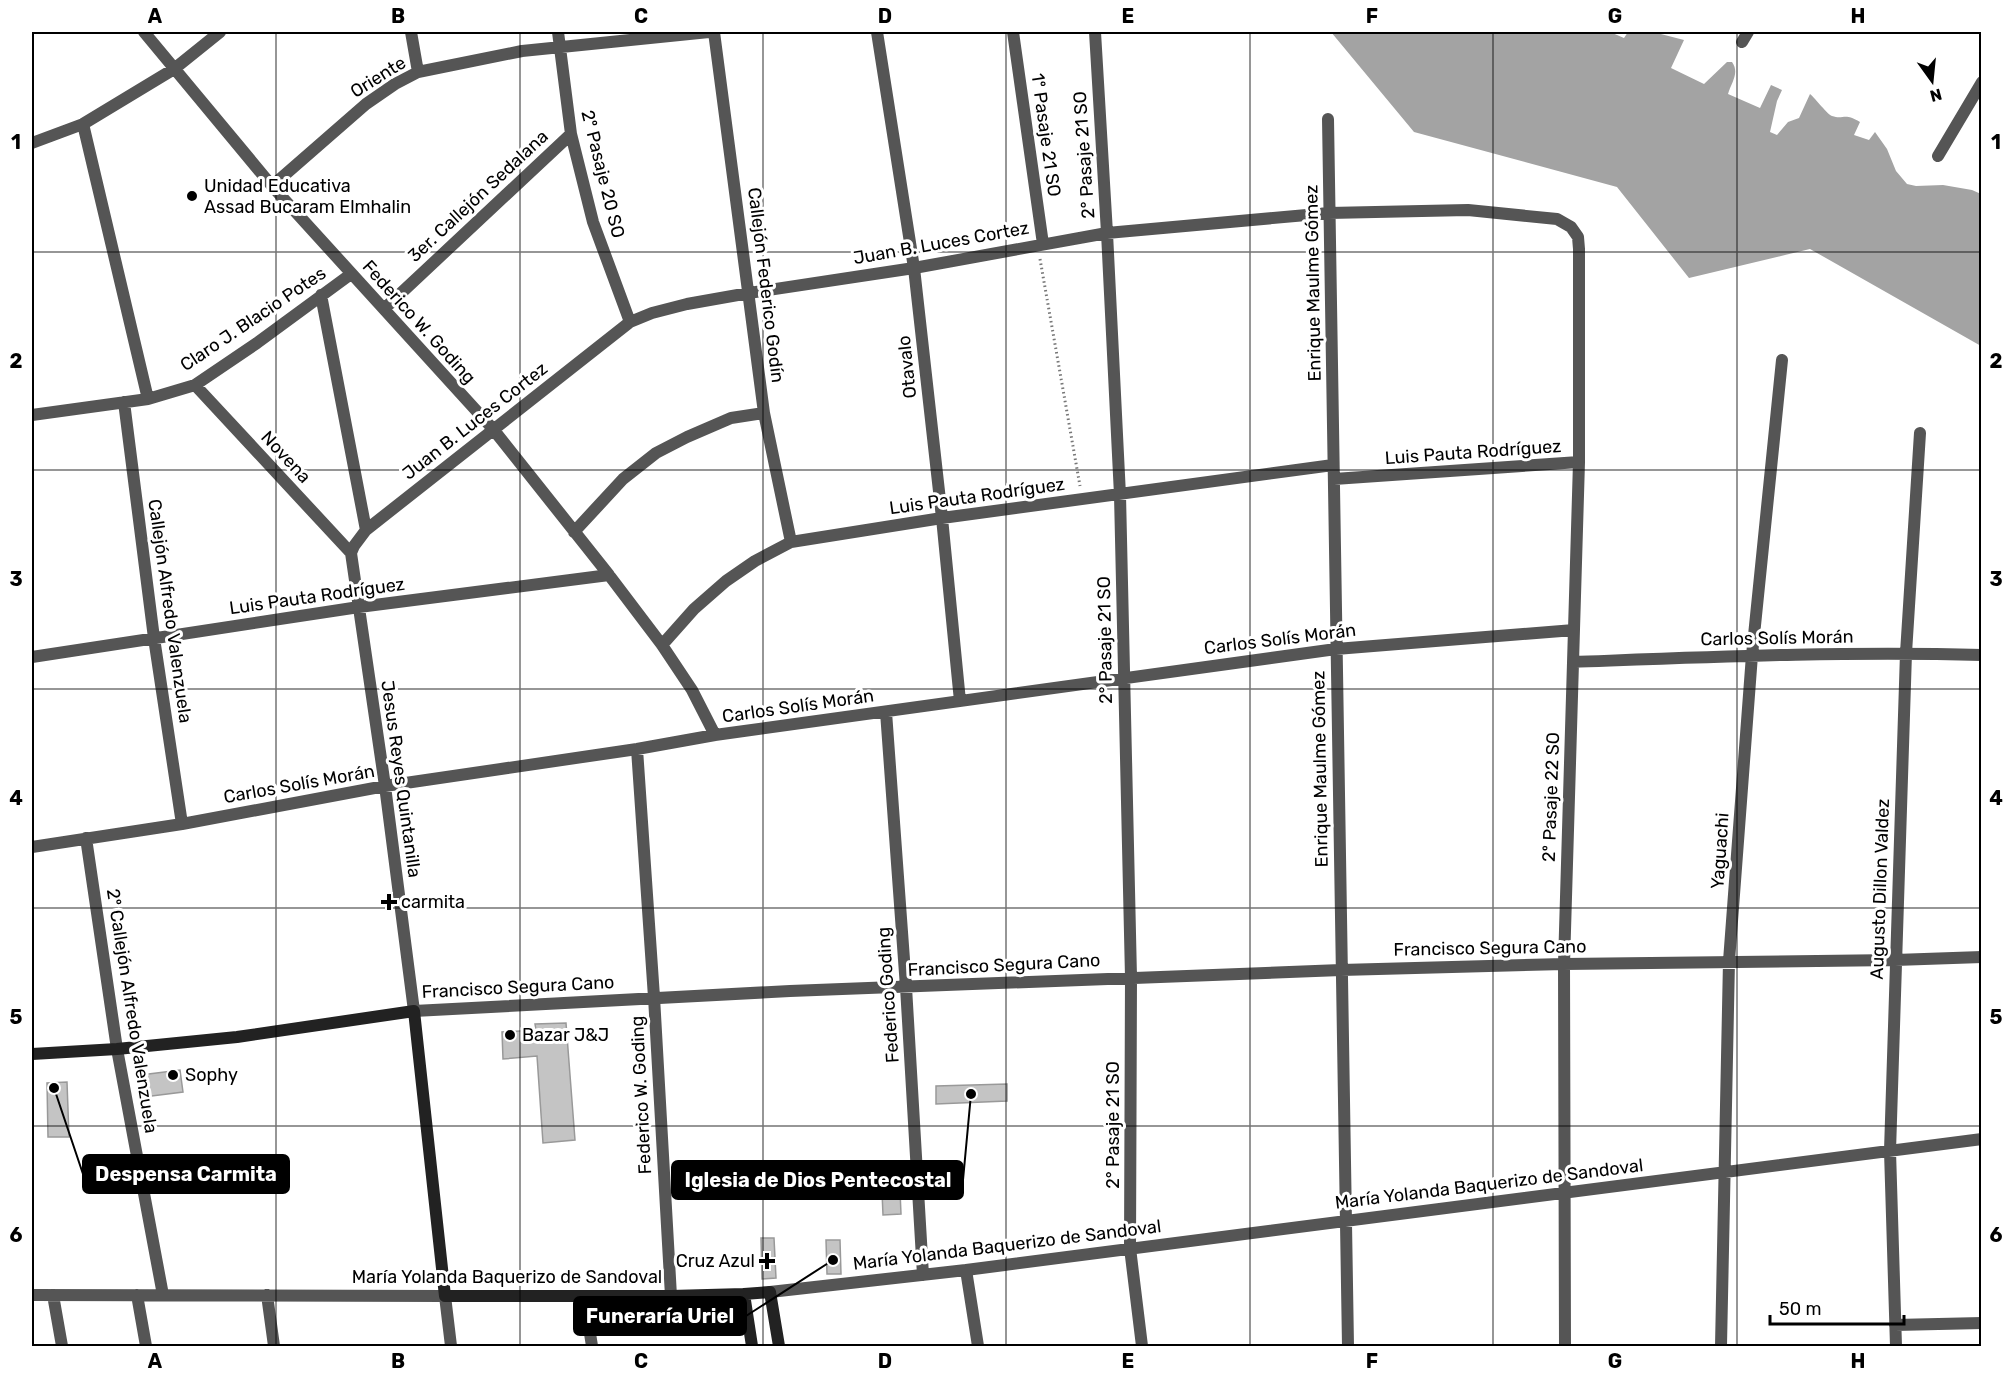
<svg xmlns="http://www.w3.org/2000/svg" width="2013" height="1378" font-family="Rubik,sans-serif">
<rect width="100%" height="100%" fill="#fff"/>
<path fill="#a3a3a3" d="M1331,32H1610L1624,38L1628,32H1653L1684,40L1671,68L1704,84L1727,62H1732C1740,73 1731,83 1728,94L1760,108L1771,85L1782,90L1777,101L1770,132L1777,135L1788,122L1799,118L1810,94C1816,99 1827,114 1832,116C1844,120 1844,112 1860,122L1854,135L1869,140L1875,132L1887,149L1896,171L1907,184L1916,186L1943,185L1972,190L1981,194V346L1810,249L1689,278L1617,187L1414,132Z"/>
<path fill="#c4c4c4" stroke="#999" stroke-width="1.5" d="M566,1023L575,1140L543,1143L537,1056L503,1059L502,1032L536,1030L535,1024Z
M180,1070L183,1092L144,1097L141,1075Z
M67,1082L69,1137H48L47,1083Z
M1007,1084V1101L936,1104V1086Z
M900,1191L901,1214L883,1215L882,1192Z
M761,1238H774L776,1278L762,1279Z
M826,1240H840L841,1274H827Z"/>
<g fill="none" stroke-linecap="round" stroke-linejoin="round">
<path stroke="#777" stroke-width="3" stroke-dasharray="1.5 3" stroke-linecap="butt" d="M1040,259L1080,486"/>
<path stroke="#555" stroke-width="12" d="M144,32L272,186L493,429L609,575L662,645L692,690L715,735
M411,32L418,72
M558,32L571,134L593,222L630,322
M714,32L764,413L791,542
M877,32L914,268L942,518L960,701
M1013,32L1043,244
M1095,32L1107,233L1120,495L1131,977L1130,1248L1142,1346
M1742,42L1748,32
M1328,119L1348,1346
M83,124L148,399
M32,143L83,124L174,69L220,32
M1938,156L1982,82
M272,186L366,104L395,84L418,72L522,51L709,32
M321,295L366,530L354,546L351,553L385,786L414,1011L790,991L1341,970L1564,964L1895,960L1982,957
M384,309L571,134
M195,385L351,553
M124,402L154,638L182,824
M32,415L148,399L195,385L257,343L351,274
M1334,479L1579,462
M366,530L630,322L652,313L687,304L749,293L914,268L1107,233L1329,213L1468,210L1557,219L1571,227L1578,237L1579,249V462L1564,964L1565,1346
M574,532L623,479L656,453L687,437L731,418L764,413
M662,645L694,609L726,581L755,561L791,542L942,518L1333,465
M32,657L359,607L609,575
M1573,662C1709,657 1845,651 1982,655
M886,712L906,987L923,1275
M637,749L654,997L671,1296
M86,838L117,1049L163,1295
M32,847L182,824L385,786L637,749L715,735L1336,649L1574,630
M966,1270L978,1346
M770,1292L966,1270L1982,1139
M32,1295L445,1296L451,1346
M53,1295L62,1346
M137,1295L146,1346
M267,1295L274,1346
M584,1296L592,1346
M1895,1325L1982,1323
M1721,1346L1729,961L1752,655L1782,360
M1896,1346L1890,1151L1906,653L1920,433"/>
<path stroke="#222" stroke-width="12" d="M32,1054L117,1049L237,1037L414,1011L445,1296H671L744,1294L770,1292L779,1346
M744,1294L752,1346"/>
</g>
<path fill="none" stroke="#000" stroke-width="1.5" stroke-opacity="0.55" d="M276,32V1346M520,32V1346M763,32V1346M1006,32V1346M1250,32V1346M1493,32V1346M1737,32V1346M32,252H1982M32,470H1982M32,689H1982M32,908H1982M32,1126H1982"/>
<g fill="#000" stroke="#fff" stroke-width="2">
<circle cx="192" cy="196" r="6"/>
<path d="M386 893h6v6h6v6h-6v6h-6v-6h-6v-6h6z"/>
<circle cx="510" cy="1035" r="6"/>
<circle cx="173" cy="1075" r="6"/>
<path d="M764 1252h6v6h6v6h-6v6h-6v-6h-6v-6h6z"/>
</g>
<g text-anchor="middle" stroke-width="6" stroke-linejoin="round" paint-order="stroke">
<g font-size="18" fill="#000" stroke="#fff">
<text transform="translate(378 77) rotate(-32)" y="6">Oriente</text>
<text transform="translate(1046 135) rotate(82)" y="6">1º Pasaje 21 SO</text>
<text transform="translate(1084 155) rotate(-94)" y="6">2° Pasaje 21 SO</text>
<text transform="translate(603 174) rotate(76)" y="6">2º Pasaje 20 SO</text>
<text transform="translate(478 196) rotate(-43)" y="6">3er. Callejón Sedalana</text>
<text transform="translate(941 243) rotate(-10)" y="6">Juan B. Luces Cortez</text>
<text transform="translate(1313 283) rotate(-91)" y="6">Enrique Maulme Gómez</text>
<text transform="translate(766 285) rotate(83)" y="6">Callejón Federico Godín</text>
<text transform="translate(253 319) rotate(-34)" y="6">Claro J. Blacio Potes</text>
<text transform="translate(419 322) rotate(48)" y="6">Federico W. Goding</text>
<text transform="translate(907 367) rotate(-96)" y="6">Otavalo</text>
<text transform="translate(475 421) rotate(-38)" y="6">Juan B. Luces Cortez</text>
<text transform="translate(1473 452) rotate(-4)" y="6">Luis Pauta Rodríguez</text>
<text transform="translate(286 457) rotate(47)" y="6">Novena</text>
<text transform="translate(977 496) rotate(-8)" y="6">Luis Pauta Rodríguez</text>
<text transform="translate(317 596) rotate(-8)" y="6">Luis Pauta Rodríguez</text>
<text transform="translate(170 611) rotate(82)" y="6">Callejón Alfredo Valenzuela</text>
<text transform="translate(1777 638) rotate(-1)" y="6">Carlos Solís Morán</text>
<text transform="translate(1280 639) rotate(-7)" y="6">Carlos Solís Morán</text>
<text transform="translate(1105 640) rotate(-91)" y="6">2° Pasaje 21 SO</text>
<text transform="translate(798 706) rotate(-8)" y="6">Carlos Solís Morán</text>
<text transform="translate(1320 769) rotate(-91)" y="6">Enrique Maulme Gómez</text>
<text transform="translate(401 779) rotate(82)" y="6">Jesus Reyes Quintanilla</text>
<text transform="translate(299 784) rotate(-10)" y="6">Carlos Solís Morán</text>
<text transform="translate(1551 797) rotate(-88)" y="6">2º Pasaje 22 SO</text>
<text transform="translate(1720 851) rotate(-86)" y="6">Yaguachi</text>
<text transform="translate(1880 889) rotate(-88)" y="6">Augusto Dillon Valdez</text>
<text transform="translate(1490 948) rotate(-1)" y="6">Francisco Segura Cano</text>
<text transform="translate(1004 965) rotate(-3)" y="6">Francisco Segura Cano</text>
<text transform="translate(518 987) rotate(-3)" y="6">Francisco Segura Cano</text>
<text transform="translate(888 995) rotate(-94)" y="6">Federico Goding</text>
<text transform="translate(132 1011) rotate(81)" y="6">2º Callejón Alfredo Valenzuela</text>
<text transform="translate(641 1095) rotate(-93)" y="6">Federico W. Goding</text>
<text transform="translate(1113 1125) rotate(-90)" y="6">2° Pasaje 21 SO</text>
<text transform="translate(1489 1184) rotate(-7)" y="6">María Yolanda Baquerizo de Sandoval</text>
<text transform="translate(1007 1245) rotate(-7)" y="6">María Yolanda Baquerizo de Sandoval</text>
<text x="507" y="1283">María Yolanda Baquerizo de Sandoval</text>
</g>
<g font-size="18" fill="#000" stroke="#fff" text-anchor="start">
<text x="204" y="192">Unidad Educativa<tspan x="204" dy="21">Assad Bucaram Elmhalin</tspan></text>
<text x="401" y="908">carmita</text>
<text x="522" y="1041">Bazar J&amp;J</text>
<text x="185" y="1081">Sophy</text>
<text x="755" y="1267" text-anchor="end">Cruz Azul</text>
</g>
</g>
<path fill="none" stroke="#000" stroke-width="2" d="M54 1088L83 1174M971 1094L963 1180M833 1260L746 1316"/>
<g fill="#000" stroke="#fff" stroke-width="2">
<circle cx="54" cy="1088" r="6"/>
<circle cx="971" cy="1094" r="6"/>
<circle cx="833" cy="1260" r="6"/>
</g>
<g fill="#000" stroke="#000" stroke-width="2">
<rect x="83" y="1155" width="206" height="38" rx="6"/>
<rect x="672" y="1161" width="291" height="38" rx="6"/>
<rect x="574" y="1297" width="172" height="38" rx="6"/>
</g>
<g font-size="20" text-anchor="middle" font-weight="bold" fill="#fff">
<text x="186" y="1181">Despensa Carmita</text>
<text x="818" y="1187">Iglesia de Dios Pentecostal</text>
<text x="660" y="1323">Funeraría Uriel</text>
</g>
<rect width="2013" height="1378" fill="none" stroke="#ffffff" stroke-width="66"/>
<g transform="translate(1932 81) rotate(165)" stroke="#ffffff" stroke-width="4.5" paint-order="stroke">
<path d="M0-4.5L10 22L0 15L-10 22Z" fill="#000000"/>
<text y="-9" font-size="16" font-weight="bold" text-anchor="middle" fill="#000000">N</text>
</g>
<path d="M1770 1315v9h134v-9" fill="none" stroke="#000000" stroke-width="3"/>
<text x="1779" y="1315" font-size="18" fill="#000000" stroke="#ffffff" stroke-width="4.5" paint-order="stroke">50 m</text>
<rect x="33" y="33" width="1947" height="1312" fill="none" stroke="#000" stroke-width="2"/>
<g font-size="20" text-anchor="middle" font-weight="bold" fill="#000">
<text x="155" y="23">A</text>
<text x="398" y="23">B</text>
<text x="641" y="23">C</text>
<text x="885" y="23">D</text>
<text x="1128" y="23">E</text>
<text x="1372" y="23">F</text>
<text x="1615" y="23">G</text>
<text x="1858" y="23">H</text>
<text x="16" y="149">1</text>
<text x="1996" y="149">1</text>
<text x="16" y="368">2</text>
<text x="1996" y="368">2</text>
<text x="16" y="586">3</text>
<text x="1996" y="586">3</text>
<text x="16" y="805">4</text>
<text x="1996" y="805">4</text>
<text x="16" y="1024">5</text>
<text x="1996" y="1024">5</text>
<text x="16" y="1242">6</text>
<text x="1996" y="1242">6</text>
<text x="155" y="1368">A</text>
<text x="398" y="1368">B</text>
<text x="641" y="1368">C</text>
<text x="885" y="1368">D</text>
<text x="1128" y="1368">E</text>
<text x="1372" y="1368">F</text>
<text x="1615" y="1368">G</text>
<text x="1858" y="1368">H</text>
</g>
</svg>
